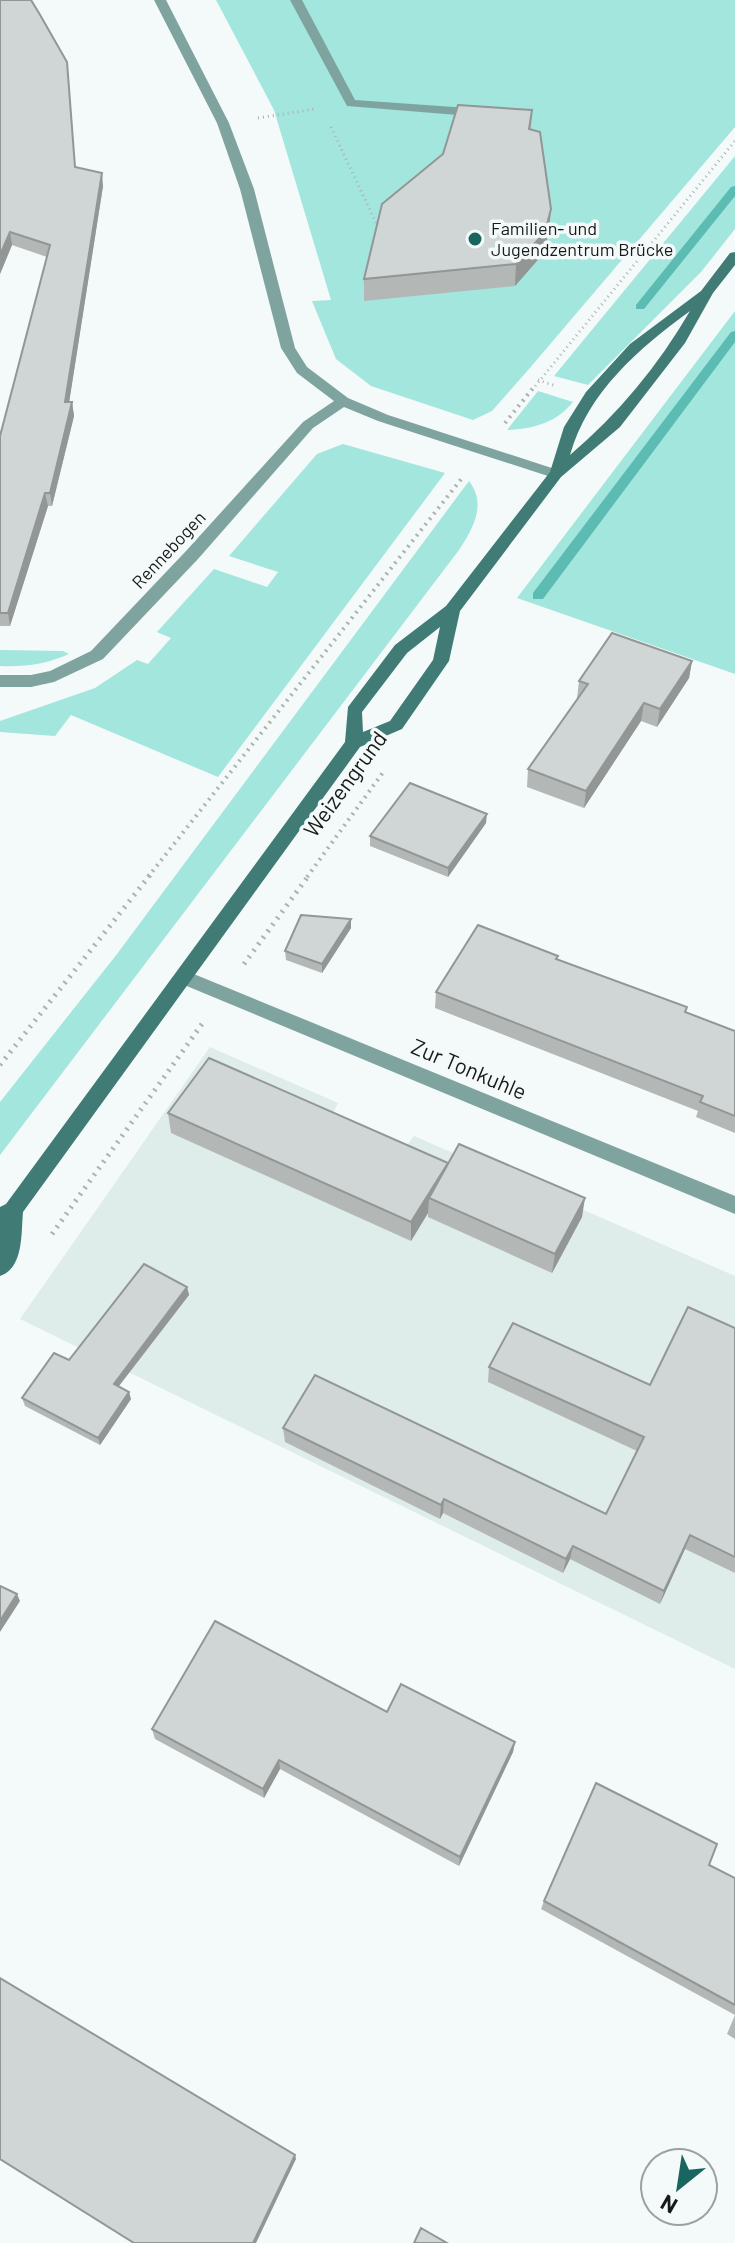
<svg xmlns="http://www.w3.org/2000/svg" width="735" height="2243" font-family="Barlow,sans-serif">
<rect width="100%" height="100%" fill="#f4faf9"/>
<path fill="#deecea" d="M210,1047L338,1103L331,1118L404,1149L414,1136L735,1276V1669L20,1319Z"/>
<path fill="#a2e6de" d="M216,0H735V127L529,369L492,411L473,420L371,386L336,359L312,301L331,300L274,110Z
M735,156V229L701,272L588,385L554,376Z
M735,311V674L517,598Z
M538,391L573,402C556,423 533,429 507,430Z
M343,444L445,473L218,777L71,715L55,736L0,732V721L95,688L137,660L148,664L171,638L157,632L214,569L267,587L278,572L229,556L317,454Z
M469,481C487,504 473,529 459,550L0,1155V1102L117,954Z
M0,650L63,651L69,654C47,664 25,667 0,666Z"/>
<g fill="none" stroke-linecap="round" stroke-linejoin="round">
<path fill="#5cbbb2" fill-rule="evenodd" d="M735,186V196L644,309H636V305L731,187Z
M735,331V342L543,599H533V593L731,332Z"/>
<path stroke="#adb1b1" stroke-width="3" stroke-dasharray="1 4" stroke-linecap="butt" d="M258,118L315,109
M331,127L376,223L383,224
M538,380L556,386
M532,390L735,141"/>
<path stroke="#adb1b1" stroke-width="4" stroke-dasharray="2 5" stroke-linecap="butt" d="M505,423L533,388
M148,877L462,478
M307,877L384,771"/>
<path stroke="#adb1b1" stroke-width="5" stroke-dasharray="2 6" stroke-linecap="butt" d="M244,964L309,875
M0,1065L150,875
M52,1234L202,1024"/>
<path fill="#7fa4a0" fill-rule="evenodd" d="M290,0H302L355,100L482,109L488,113L482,117L347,106Z"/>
<path fill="#7fa4a0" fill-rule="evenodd" d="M154,0H166L229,123L254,189L295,348L307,367L348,398L388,415L561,471L564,474L556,479L551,477L378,421L344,407L313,428L198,559L103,659L54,682L31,687H0V675H31L50,671L91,651L186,551L303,422L334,401L297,373L281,348L240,189L217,123Z
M184,970L735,1196V1214L177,982L175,977L177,972Z"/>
<path fill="#417b75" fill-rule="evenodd" d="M735,252V265L713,293L685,343L620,427L561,477L460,611L449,661L402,729L360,747L23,1212C21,1233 24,1268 0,1276V1207L6,1204L345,742L348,707L395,645L446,606L550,472L564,427L586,392L630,344L701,291L730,253ZM690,311C658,366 618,414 570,455C588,392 638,349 690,311ZM440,627L433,660L390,721L363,732L362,712L407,653Z"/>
</g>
<path fill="#b3b8b7" d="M0,0L68,75L75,167L103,186L69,402H72L74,416L52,506H48L10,626H0V436L47,257L12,245L0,274Z
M532,110L531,130L549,231L543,254L515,286L364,301V279Z
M692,661L689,678L657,727L641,721L584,808L527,787L528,769L578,699L577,698L579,681Z
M486,823L448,877L370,846V836Z
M351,919V928L322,973L286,960L285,951Z
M557,960L687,1007L686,1012L735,1031V1133L696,1117L698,1111L435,1008L436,992Z
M168,1113L448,1163L582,1217L552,1273L428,1217V1213L411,1241L171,1133Z
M187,1287L189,1295L119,1386L131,1399L100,1445L25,1406L22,1398L69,1360Z
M735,1328V1573L685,1549L660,1604L570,1559L563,1573L443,1513L440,1519L285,1442L283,1428L606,1514L637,1451L488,1382L489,1367L650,1385Z
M387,1712L515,1742L513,1752L459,1866L280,1769L264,1798L155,1739L152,1729Z
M709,1865L735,1878V2039L727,2034L735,2015L541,1909L544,1901Z"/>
<path fill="#929695" d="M102,173L103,186L67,416L65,402Z
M551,209L549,231L543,254L515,286L516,264Z
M10,232L12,245L0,274V255Z
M72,402L74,416L52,506L50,493Z
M45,493L48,506L10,626L8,613Z
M692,661L689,678L657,727L660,709Z
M644,703L641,721L584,808L586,791Z
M487,814L486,823L448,877V868Z
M351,919V928L322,973V964Z
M448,1163L429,1198L428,1213L411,1241V1222Z
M585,1198L582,1217L552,1273L555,1254Z
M187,1287L189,1295L115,1391L114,1384Z
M129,1392L131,1399L100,1445L98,1438Z
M444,1499L443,1513L440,1519L441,1505Z
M690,1535L685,1549L660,1604L664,1591Z
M573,1546L570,1559L563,1573L566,1559Z
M17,1594L20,1601L0,1632V1621Z
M515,1742L513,1752L459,1866L460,1857Z
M279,1760L280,1769L264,1798L263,1789Z
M295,2155L296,2159L256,2243H253Z"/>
<path fill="#d0d6d5" stroke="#929695" stroke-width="2" d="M0,0H31L39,13L67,62L75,167L102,173L65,402H72L50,493H45L8,613H0V436L50,245L10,232L0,255Z
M458,105L532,110L529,129L540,132L551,209L545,232L516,264L364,279L382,204L443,154Z
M612,633L692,661L660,709L644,703L586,791L528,769L588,684L579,681Z
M410,783L487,814L448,868L370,836Z
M301,915L351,919L322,964L285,951Z
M478,925L558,956L556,959L687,1007L685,1012L735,1031V1116L700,1102L703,1096L436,992Z
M209,1058L448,1163L411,1222L168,1113Z
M459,1144L585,1198L555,1254L429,1198Z
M144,1264L187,1287L114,1384L129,1392L98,1438L22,1398L54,1353L69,1360Z
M688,1307L735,1328V1557L690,1535L664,1591L573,1546L566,1559L444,1499L441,1505L283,1428L315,1375L606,1514L644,1437L489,1367L513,1323L650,1385Z
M0,1586L17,1594L0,1621Z
M215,1621L387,1712L401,1684L515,1742L460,1857L279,1760L263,1789L152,1729Z
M596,1783L717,1844L709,1865L735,1878V2005L544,1901Z
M0,1978L295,2155L253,2243H134L0,2159Z
M421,2228L447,2243H414Z"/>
<circle fill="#196560" stroke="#f4faf9" stroke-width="3" cx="475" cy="239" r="8"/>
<g text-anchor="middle" stroke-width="7" stroke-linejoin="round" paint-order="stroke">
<g font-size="18" fill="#181a1a" stroke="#f4faf9" text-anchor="start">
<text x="491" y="235">Familien- und<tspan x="491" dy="21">Jugendzentrum Brücke</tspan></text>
</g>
<g font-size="18" fill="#181a1a" stroke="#f4faf9">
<text transform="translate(169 550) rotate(-47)" y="6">Rennebogen</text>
</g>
<g font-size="22" fill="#181a1a" stroke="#f4faf9">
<text transform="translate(345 784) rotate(-54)" y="8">Weizengrund</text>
<text transform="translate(469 1069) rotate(23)" y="8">Zur Tonkuhle</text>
</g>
</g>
<g transform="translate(679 2187) rotate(210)"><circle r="38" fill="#f4faf9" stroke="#9ca0a0" stroke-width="2"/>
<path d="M0-6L14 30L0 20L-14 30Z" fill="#196560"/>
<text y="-12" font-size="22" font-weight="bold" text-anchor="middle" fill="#181a1a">N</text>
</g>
</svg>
